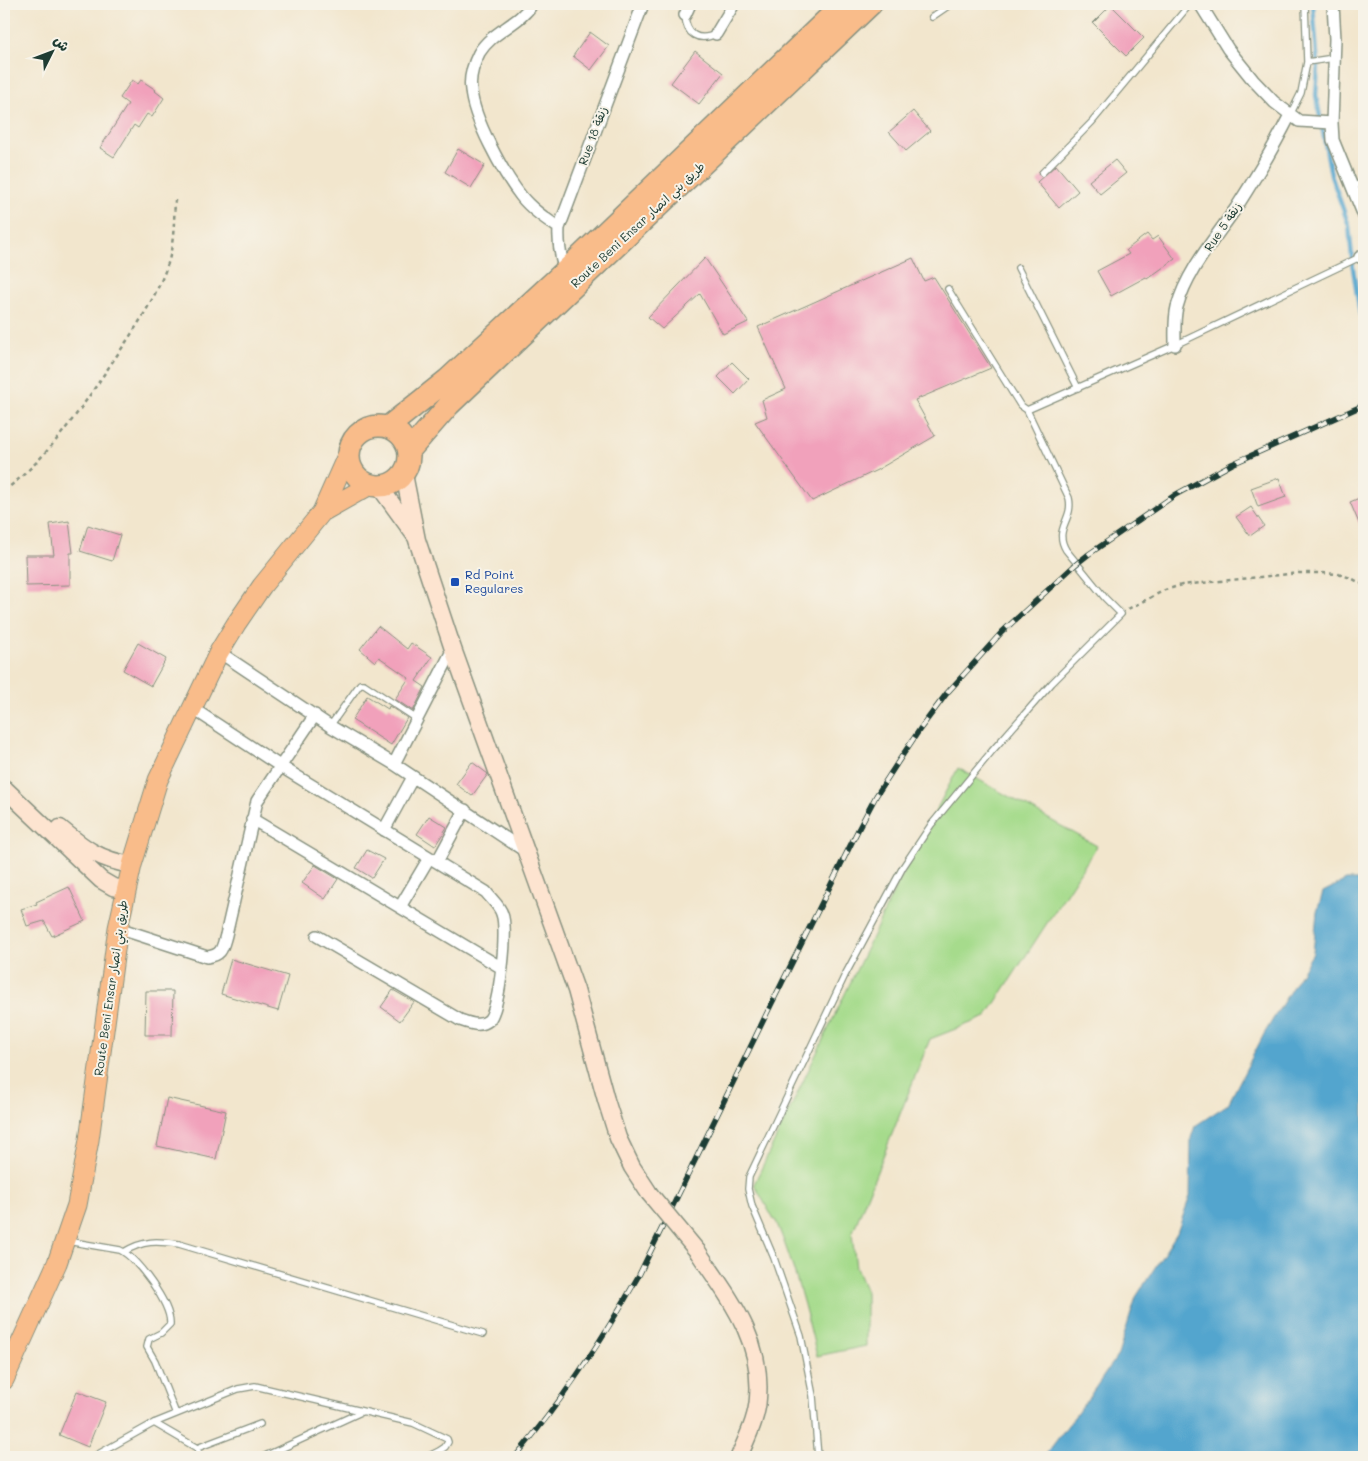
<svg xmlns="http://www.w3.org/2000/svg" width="1368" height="1461" font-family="Mali,'Playpen Sans Arabic',sans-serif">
<rect width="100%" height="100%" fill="#f7f3e8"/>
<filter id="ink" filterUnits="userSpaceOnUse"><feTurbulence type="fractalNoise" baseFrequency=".02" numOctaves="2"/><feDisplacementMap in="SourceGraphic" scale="10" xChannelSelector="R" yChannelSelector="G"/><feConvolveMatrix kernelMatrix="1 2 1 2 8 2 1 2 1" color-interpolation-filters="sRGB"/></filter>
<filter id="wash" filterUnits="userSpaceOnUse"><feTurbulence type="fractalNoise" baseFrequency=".0096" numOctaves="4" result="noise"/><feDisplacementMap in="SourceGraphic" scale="20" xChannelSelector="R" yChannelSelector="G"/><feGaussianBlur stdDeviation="1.12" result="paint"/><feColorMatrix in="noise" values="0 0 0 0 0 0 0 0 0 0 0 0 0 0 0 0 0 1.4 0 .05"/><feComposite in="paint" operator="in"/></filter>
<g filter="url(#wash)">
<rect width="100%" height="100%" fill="#f2e6cd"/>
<path fill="#a6db8c" stroke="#628c60" d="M958,768L1097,846L986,1017L930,1039L852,1234L856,1268L866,1292V1346L817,1356C806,1310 794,1265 776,1221L774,1220L754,1184L897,885Z"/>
<path fill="#53a5ce" stroke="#397181" d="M1346,880H1364V1457H1044L1087,1400L1118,1355L1136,1297L1177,1233L1190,1196L1191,1138L1195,1126L1228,1104L1264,1034L1313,953L1317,912L1323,892Z"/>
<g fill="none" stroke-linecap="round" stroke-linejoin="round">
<path stroke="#53a5ce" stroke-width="4.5" d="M1313,4L1318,67L1316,95L1331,175L1349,226L1353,268L1360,314L1364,323"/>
</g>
<g id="blocks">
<path fill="#f1a1bb" d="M1111,5L1144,38L1126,56L1093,23Z
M590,32L609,46L591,70L573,56Z
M695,51L723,73L699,104L671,83Z
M132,80L138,84L141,80L156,90L155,91L164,98L152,117L147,114L138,128L134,125L114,157L100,148L128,104L120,98Z
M913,111L930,131L906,151L889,132Z
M458,149L485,165L471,188L445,172Z
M1115,160L1126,173L1100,194L1089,181Z
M1056,165L1078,191L1059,208L1037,182Z
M1147,234L1152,240L1158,236L1175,259L1147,279L1146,277L1111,296L1097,271L1129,254L1126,250Z
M705,258L748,322L723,334L700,294L662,329L648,317Z
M913,258L924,281L934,277L991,368L915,400L935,436L877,470L812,501L755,422L767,417L762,400L786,389L758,327Z
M732,362L749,379L735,394L718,377Z
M1279,478L1286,497L1258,507L1251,488Z
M1364,496V535L1350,502Z
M1251,507L1264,526L1250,536L1236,517Z
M69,521L73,553H70V585L26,586L25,555H54L50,524Z
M88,525L120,535L112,561L80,551Z
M378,626L407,649L411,643L432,657L416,681L425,687L413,711L395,699L409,678L379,657L375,662L360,649Z
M138,643L166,659L151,686L123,670Z
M367,696L388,709L389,706L407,718L391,745L352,720Z
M472,762L488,774L472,796L456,784Z
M429,816L447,827L435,846L417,834Z
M367,850L384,859L372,878L356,868Z
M315,865L338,879L325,899L302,883Z
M69,887L85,921L52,936L44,921L27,926L21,909L37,904L36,902Z
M231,959L288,976L278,1011L221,994Z
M393,990L414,1002L400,1021L381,1007Z
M146,991H173L172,1035H145Z
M167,1098L226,1111L216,1159L157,1146Z
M77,1391L106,1402L88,1447L59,1435Z"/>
</g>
</g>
<g filter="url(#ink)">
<use href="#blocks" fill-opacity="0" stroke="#889280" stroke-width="1"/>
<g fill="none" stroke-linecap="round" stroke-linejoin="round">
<g stroke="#889280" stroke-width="8">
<path id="lane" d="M685,15C686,35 698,42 716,34
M932,17L951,4
M1307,62L1334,58
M1290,115L1301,93L1307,62L1305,4
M1042,173L1092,122L1190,4
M1352,187L1364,182
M1018,268L1078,388
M948,289L1020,405L1027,410L1175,345L1360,257
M330,726L360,684H364L417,719
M67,1241L120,1250C137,1258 171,1304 170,1324L161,1333L149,1339L147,1347L155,1361L176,1414
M124,1252C143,1240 157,1241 179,1244L483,1334
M154,1423L197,1448L200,1457
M197,1448L260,1424
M93,1457L154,1423L238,1389L255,1386L413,1423L447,1439L448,1442L445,1447L439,1451L427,1457
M263,1457L361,1412
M818,1457L813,1396L801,1336L774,1258L752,1206L748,1189L749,1177L845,975L903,867L931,825L992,751L1052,683L1121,614L1105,598L1066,550C1053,528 1074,520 1069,498L1027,410"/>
</g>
<g stroke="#889280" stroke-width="14">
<path id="street" d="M532,4C519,25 492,31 479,53C474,63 469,78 471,90C473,118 503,173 521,196C531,209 546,219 559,228
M1200,4L1228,49L1253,80L1274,102L1299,121L1332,123L1333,140L1364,216
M685,15L690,4
M716,34L734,4
M1332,123L1335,39L1333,4
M1360,257L1364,256
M565,271C560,256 558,244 559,228L643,4
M1175,345C1175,333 1174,319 1177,307C1187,270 1215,239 1236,208C1256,177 1274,147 1290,115
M219,652L330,726L394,764L525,851
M192,708L280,766L486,892C491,899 500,906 502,914C508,929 500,1008 489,1020C480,1028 469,1023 460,1020L317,936
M394,764L453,649
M252,819L502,968
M384,830L413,777
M437,862L465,810
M400,907L429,858
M118,928L207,957C222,955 222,949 226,935L257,801L315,715"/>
</g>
<g stroke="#889280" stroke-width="19">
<path id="secondary" d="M404,474L417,540L453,649L576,990L606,1100L618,1138L632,1167L649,1193
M379,486L416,537
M4,788L101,880L113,887L126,889
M60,828C84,848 99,860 132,865
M698,1252C729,1298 763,1339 758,1398C757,1419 746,1439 739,1457"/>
</g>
<g stroke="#889280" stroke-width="21">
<path id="primary" d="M322,512L370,485
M4,1380L57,1263L77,1205L89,1140L118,928L132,865L158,780L219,652L236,624L262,586L322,512L350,449"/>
</g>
<g stroke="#889280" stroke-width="24">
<path id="highway" d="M349 456a30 30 0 1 1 60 0a30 30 0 1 1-60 0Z
M388,427L447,380L565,271L843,4
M409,451L449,405L871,4"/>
</g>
<path stroke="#889280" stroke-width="2.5" stroke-dasharray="4 4" stroke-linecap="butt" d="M4,491C49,457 80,410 111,364C133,332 157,298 169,260C174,240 174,220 175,200
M1128,609L1165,590L1182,585L1299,573H1321L1338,574L1351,578L1364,585"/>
<use href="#lane" stroke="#fff" stroke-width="5.5"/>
<use href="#street" stroke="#fff" stroke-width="11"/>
<use href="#secondary" stroke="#fde4d0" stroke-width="16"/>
<use href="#primary" stroke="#f9bc8a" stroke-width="19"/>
<use href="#highway" stroke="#f9bc8a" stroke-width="21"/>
<g stroke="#1f3d34" stroke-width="5.5">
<path id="rail" d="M515,1457C563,1400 603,1339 639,1275L766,1015L858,830L876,796L898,762L920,729L947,693L1002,632L1075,565L1089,554L1175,495L1232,464L1364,405"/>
</g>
<use href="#rail" stroke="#f7f3e8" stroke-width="4" stroke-dasharray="11" stroke-linecap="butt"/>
<g stroke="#889280" stroke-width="19" stroke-linecap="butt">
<path id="secondary-bridge" d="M649,1193L698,1252"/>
</g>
<use href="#secondary-bridge" stroke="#fde4d0" stroke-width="16"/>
</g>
</g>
<rect fill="#1a4fb4" stroke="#f7f3e8" stroke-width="2" x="450" y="577" width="10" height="10" rx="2.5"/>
<g text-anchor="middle" stroke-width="4" stroke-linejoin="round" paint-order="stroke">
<g font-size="12" fill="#1f3d34" stroke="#f7f3e8">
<text transform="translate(593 136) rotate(-70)" y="4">Rue 18 زنقة</text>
<text transform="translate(638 225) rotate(-43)" y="4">Route Beni Ensar طريق بني انصار</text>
<text transform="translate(1223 227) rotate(-56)" y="4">Rue 5 زنقة</text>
<text transform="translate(111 988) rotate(-82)" y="4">Route Beni Ensar طريق بني انصار</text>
</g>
<g font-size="12" fill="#164399" stroke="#f7f3e8" text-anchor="start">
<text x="465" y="579">Rd Point<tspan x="465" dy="14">Regulares</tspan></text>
</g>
</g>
<rect width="1368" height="1461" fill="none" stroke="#f7f3e8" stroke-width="20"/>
<g transform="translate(52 52) rotate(48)" stroke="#f7f3e8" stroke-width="4" paint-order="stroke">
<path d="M0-4L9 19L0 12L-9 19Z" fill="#1f3d34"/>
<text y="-8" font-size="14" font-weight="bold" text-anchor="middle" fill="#1f3d34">ش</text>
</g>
</svg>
